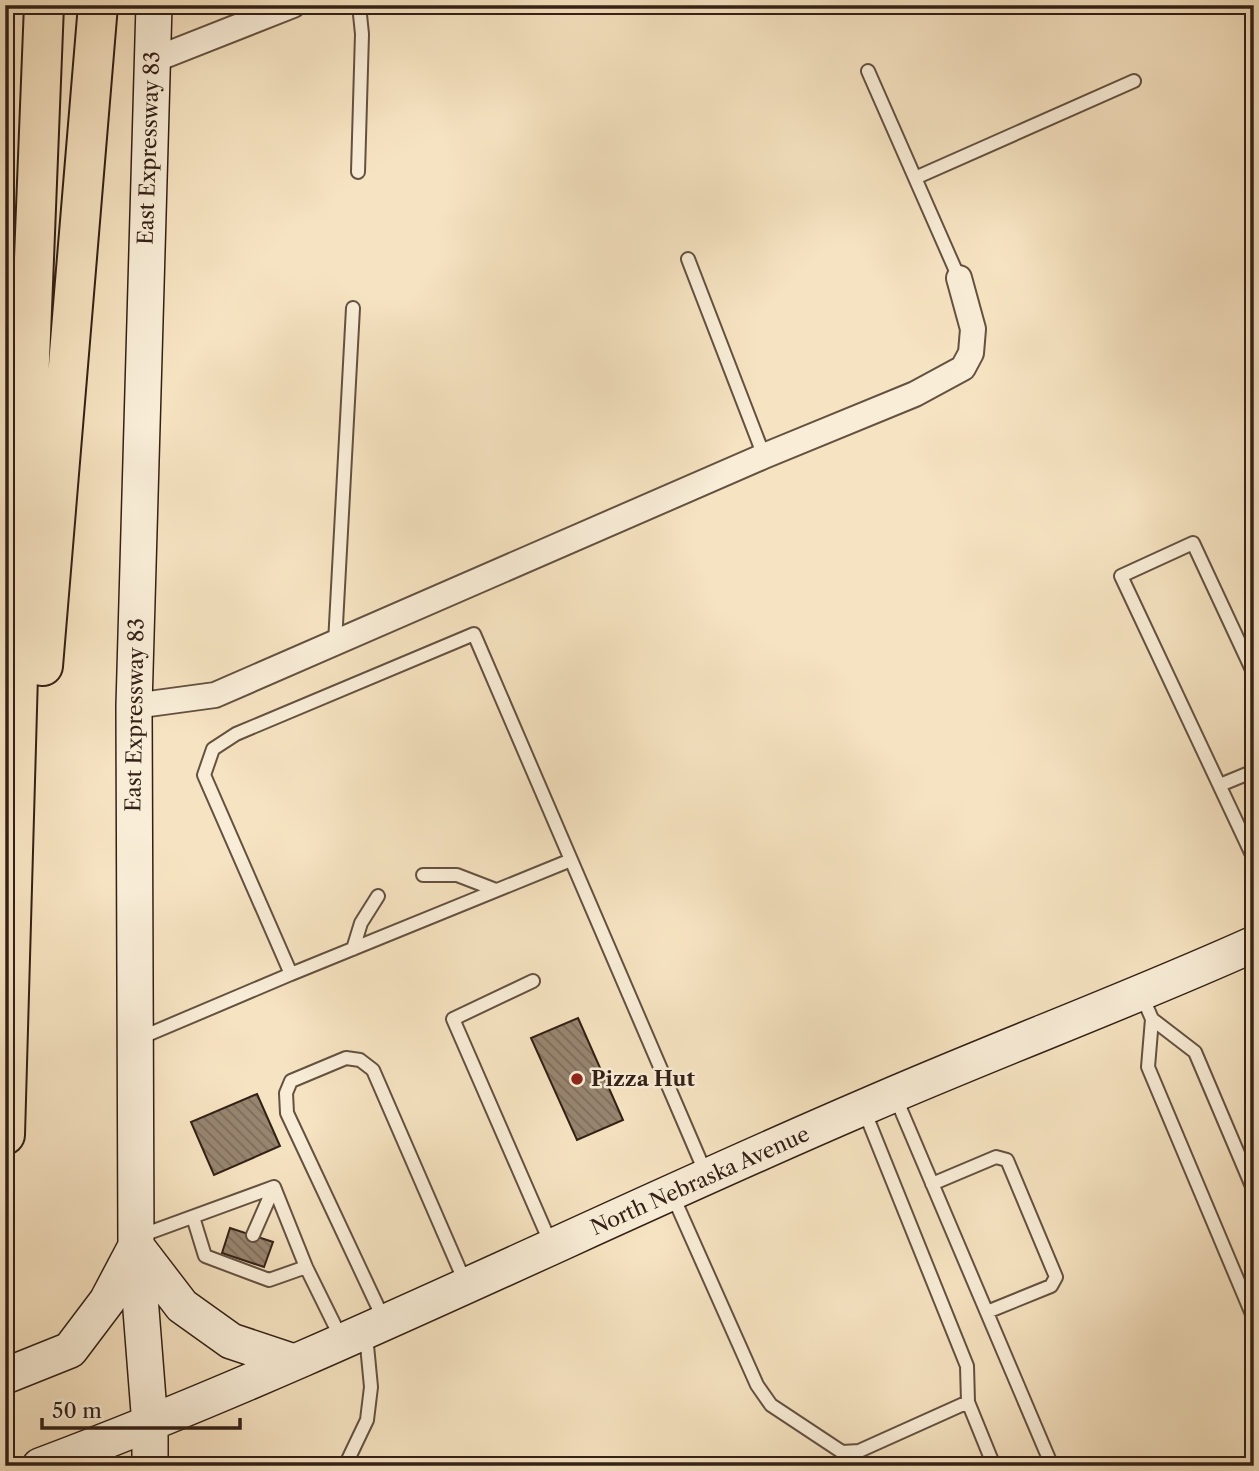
<svg xmlns="http://www.w3.org/2000/svg" width="1259" height="1471" font-family="'Libre Caslon Text',serif">
<defs>
<pattern id="building-back-hatch" width="6" height="6" patternUnits="userSpaceOnUse" patternTransform="scale(1.75)"><rect width="6" height="6" fill="#98856f"/><path d="M-1 5l2 2M0 0l6 6M5-1l2 2" fill="none" stroke="#7d6c5a"/></pattern>
</defs>
<rect width="100%" height="100%" fill="#f6e3c1"/>
<filter id="stains"><feTurbulence type="fractalNoise" baseFrequency=".00286" numOctaves="4"/><feColorMatrix values="0 0 0 0 .2 0 0 0 0 .09 0 0 0 0 .02 0 0 0 .5 -.17"/></filter>
<radialGradient id="worn" r=".72"><stop offset=".6" stop-color="#630" stop-opacity="0"/><stop offset="1" stop-color="#630" stop-opacity=".3"/></radialGradient>
<path fill="url(#building-back-hatch)" stroke="#332016" stroke-width="2" d="M578,1018L623,1120L577,1140L531,1038Z
M257,1094L280,1146L214,1175L191,1122Z
M230,1228L273,1242L264,1267L222,1253Z"/>
<g fill="none" stroke-linecap="round" stroke-linejoin="round">
<g stroke="#645141" stroke-width="16">
<path id="service" d="M868,71L959,278
M358,172L362,34L359,5
M915,178L1134,81
M688,259L764,456
M335,643L353,308
M1254,674L1193,543L1121,576L1254,859
M1220,785L1254,771
M571,860L291,974L204,775L213,749L236,734L474,634L706,1174
M423,875H457L496,890
M353,949L361,923L378,896
M533,981L453,1019L551,1244
M1142,996L1152,1019L1148,1067L1254,1319
M1152,1019L1195,1052L1254,1191
M140,1038L291,974
M895,1096L1052,1466
M864,1110L967,1366L968,1402L994,1466
M932,1184L996,1157L1007,1160L1056,1277L1051,1286L987,1312
M672,1194L757,1385L771,1405L842,1452L859,1451L968,1402
M193,1217L205,1256L269,1280L306,1267
M253,1235L274,1187
M140,1236L274,1187L306,1267L341,1338
M384,1320L287,1113L286,1093L291,1081L346,1058L360,1060L373,1070L465,1282
M345,1466L367,1420L371,1387L366,1335"/>
</g>
<g stroke="#645141" stroke-width="28">
<path id="minor" d="M151,61L293,5
M134,706L215,695L764,456L915,394L963,368L971,353L973,329L959,278"/>
</g>
<g stroke="#332016" stroke-width="38">
<path id="secondary" d="M136,1246L182,1306L231,1341L294,1362
M5,1376L70,1350L107,1301L136,1246
M40,1466C320,1361 587,1226 862,1108C992,1051 1125,1002 1254,944
M150,1466V1425L136,1246L134,706L154,5"/>
</g>
<g stroke="#332016" stroke-width="42">
<path id="motorway" d="M43,666L98,5
M5,1135L19,639L44,5"/>
</g>
<use href="#service" stroke="#f9edd7" stroke-width="12"/>
<use href="#minor" stroke="#f9edd7" stroke-width="24"/>
<use href="#secondary" stroke="#f9edd7" stroke-width="35"/>
<use href="#motorway" stroke="#f6e3c1" stroke-width="38"/>
</g>
<circle fill="#8f2418" stroke="#f9edd7" stroke-width="2.5" cx="577" cy="1079" r="7"/>
<g text-anchor="middle" stroke-width="5" stroke-linejoin="round" paint-order="stroke">
<g font-size="21" fill="#332016" stroke="#f9edd7">
<text transform="translate(149 148) rotate(-88)" y="7">East Expressway 83</text>
<text transform="translate(135 715) rotate(-89)" y="7">East Expressway 83</text>
<text transform="translate(700 1181) rotate(-24)" y="7">North Nebraska Avenue</text>
</g>
<g font-size="21" font-weight="bold" fill="#332016" stroke="#f9edd7" text-anchor="start">
<text x="591" y="1086">Pizza Hut</text>
</g>
</g>
<rect width="1259" height="1471" fill="none" stroke="#f6e3c1" stroke-width="28"/>
<rect x="7" y="7" width="1245" height="1457" fill="none" stroke="#332016" stroke-width="3.5"/>
<rect x="14" y="14" width="1231" height="1443" fill="none" stroke="#332016" stroke-width="2"/>
<path d="M42 1418v10h198v-10" fill="none" stroke="#332016" stroke-width="3.5"/>
<text x="52" y="1418" font-size="21" fill="#332016" stroke="#f9edd7" stroke-width="5" paint-order="stroke">50 m</text>
<rect width="100%" height="100%" filter="url(#stains)"/>
<rect width="100%" height="100%" fill="url(#worn)"/>
</svg>
